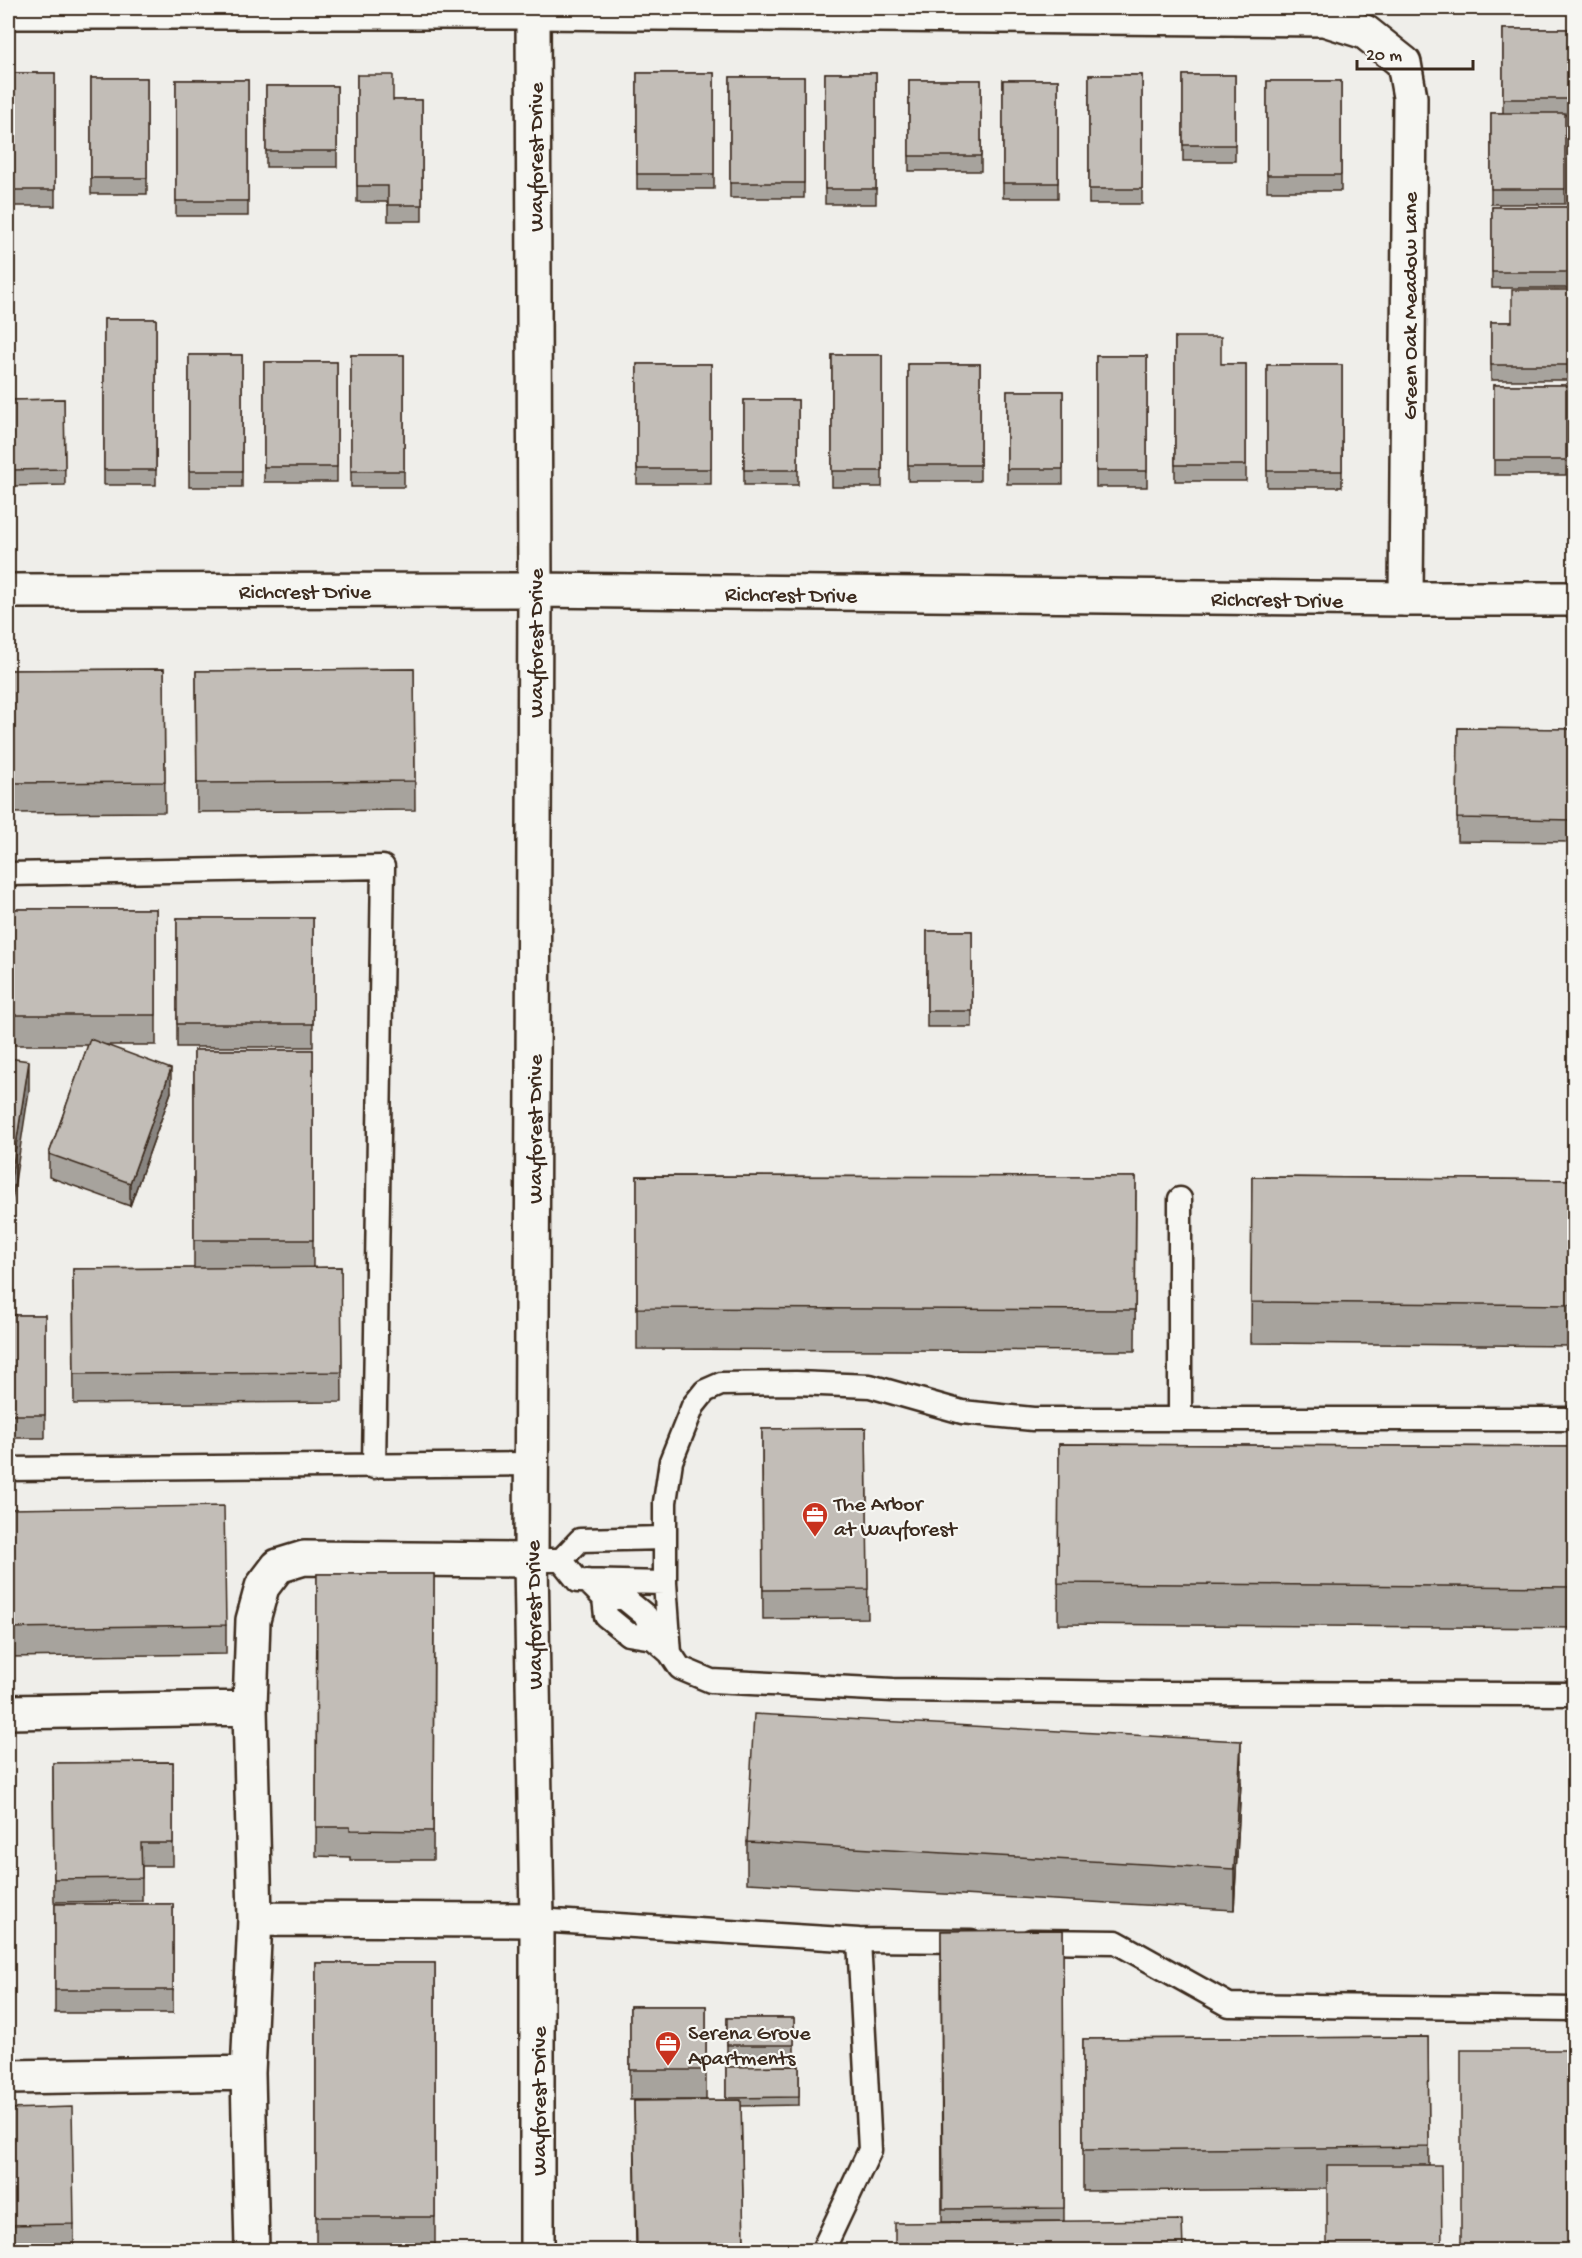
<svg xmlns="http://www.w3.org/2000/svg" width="1582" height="2258" font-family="'Gochi Hand',sans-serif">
<rect width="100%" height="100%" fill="#efeeea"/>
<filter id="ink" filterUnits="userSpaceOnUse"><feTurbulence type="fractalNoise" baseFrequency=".0167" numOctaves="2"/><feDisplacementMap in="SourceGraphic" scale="12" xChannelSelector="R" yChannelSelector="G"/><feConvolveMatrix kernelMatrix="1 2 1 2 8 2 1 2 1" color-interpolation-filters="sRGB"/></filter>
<g filter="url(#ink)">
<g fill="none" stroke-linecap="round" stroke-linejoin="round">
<g stroke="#3b2a1e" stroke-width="27">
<path id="lane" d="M8,874L383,867L374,1467
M1180,1199V1419
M8,1469L532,1464
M531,1560H561L580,1540L664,1538
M561,1560L578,1581L665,1583
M587,1581L604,1598L606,1616L628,1634L653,1638L670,1653L680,1668L711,1681L893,1690L1150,1693L1574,1694
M604,1598H624L646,1616L653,1638
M670,1653L665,1583V1502L671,1461L693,1406L705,1391L721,1384L796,1383L870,1386L962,1412L1033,1419H1574
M537,1920L859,1940L971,1941
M1031,1941L1116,1942L1229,2005L1574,2009
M823,2250L870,2150L859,1940"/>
</g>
<g stroke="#3b2a1e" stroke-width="38">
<path id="street" d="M8,12H533L1324,19L1365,32L1404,63L1410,97L1406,599
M8,1712L250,1708
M255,1919L537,1920
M8,2077L248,2073
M252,2250L248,2073L255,1919L250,1708L253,1620L262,1587L278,1566L304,1558L531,1560"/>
</g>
<g stroke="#3b2a1e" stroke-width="38">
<path id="secondary" d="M533,8L535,590L531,1560L537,1920V2250
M8,591L535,590L1406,599H1574"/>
</g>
<use href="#lane" stroke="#f6f6f2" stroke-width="22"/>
<use href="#street" stroke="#f6f6f2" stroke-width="33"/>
<use href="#secondary" stroke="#f6f6f2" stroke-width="33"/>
</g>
<path fill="#a7a39d" stroke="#3b2a1e" stroke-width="1.5" d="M1503,29H1569V115H1565V204H1491V113H1503Z
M8,73H55V206H8Z
M637,73H714V189H637Z
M825,73H876V204H825Z
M357,75L393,100H422V221H388V202H357Z
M1089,75H1142V204H1089Z
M1183,75H1235V161H1183Z
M730,77H804V198H730Z
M91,78H147V194H91Z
M176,80H248V216H176Z
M909,80H981V171H909Z
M1003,80H1058V198H1003Z
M1267,81H1341V191H1267Z
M266,86H337V167H266Z
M1492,207H1575V288H1492Z
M1574,290V380H1491V322H1512Z
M104,319H156V485H104Z
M1175,337L1221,364H1246V481H1175Z
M189,355H242V487H189Z
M351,355H404V487H351Z
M832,355H882V487H832Z
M1096,356H1147V487H1096Z
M264,362H337V482H264Z
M637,364H711V484H637Z
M908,364H980V481H908Z
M1267,365H1342V487H1267Z
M1494,385H1566V475H1494Z
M1007,391H1063V484H1007Z
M64,399L65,485L12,486L11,400Z
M744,400H798V485H744Z
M164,669L165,812L8,813V670Z
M414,669L415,810L197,812L196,671Z
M1458,728L1575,729V842L1457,841Z
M8,909H156V1045H105L171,1092L130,1206L49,1177V1154L88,1045H8Z
M177,918H313V1047H177Z
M927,931H972V1027H927Z
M194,1050H313V1268L341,1267L342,1402L74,1404L73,1269L194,1268Z
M637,1176L1136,1177L1135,1351L637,1349Z
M1252,1177L1575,1180V1346L1251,1343Z
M8,1315H45V1438H8Z
M866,1428L868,1618L763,1619L762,1429Z
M1059,1444L1575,1447V1628L1058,1624Z
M8,1509L226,1625V1654L8,1657Z
M317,1574H434L433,1860H350V1857L316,1856Z
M173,1762V1866H142V1901L54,1902L53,1763Z
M1241,1782L1234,1910L747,1883V1842Z
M55,1904H173V2013H55Z
M1063,1930L1064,2221L942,2222L941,1931Z
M316,1963H435V2246H316Z
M630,2006H706V2100H630Z
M727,2018H794V2060H727Z
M1428,2037L1429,2165L1327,2189L1083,2191V2039Z
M799,2066V2105L741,2106L744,2250H636L634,2101L726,2100V2067Z
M8,2109L74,2224V2250H8Z"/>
<path fill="#888480" stroke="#3b2a1e" stroke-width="1.5" d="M29,1061V1091L8,1227V1197Z
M171,1069V1092L130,1206V1183Z
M1241,1741V1782L1234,1910V1869Z"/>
<path fill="#c2bdb7" stroke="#3b2a1e" stroke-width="1.5" d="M1503,29H1569V99H1503Z
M8,73H55V190H8Z
M637,73H714V174H637Z
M825,73H876V189H825Z
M357,75H393V100H422V205H388V186H357Z
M1089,75H1142V189H1089Z
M1183,75H1235V145H1183Z
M730,77H804V183H730Z
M91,78H147V178H91Z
M176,80H248V201H176Z
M909,80H981V156H909Z
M1003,80H1058V183H1003Z
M1267,81H1341V175H1267Z
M266,86H337V151H266Z
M1491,113H1565V189H1491Z
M1492,207H1575V272H1492Z
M1512,290H1574V365H1491V322H1512Z
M104,319H156V470H104Z
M1175,337H1221V364H1246V465H1175Z
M189,355H242V471H189Z
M351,355H404V471H351Z
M832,355H882V471H832Z
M1096,356H1147V471H1096Z
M264,362H337V467H264Z
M637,364H711V469H637Z
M908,364H980V465H908Z
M1267,365H1342V471H1267Z
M1494,385H1566V460H1494Z
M1007,391H1063V469H1007Z
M64,399L65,469L12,470L11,400Z
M744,400H798V470H744Z
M164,669L165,782L8,783V670Z
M414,669L415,781L197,783L196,671Z
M1458,728L1575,729V820L1457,818Z
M8,909H156V1015H8Z
M177,918H313V1024H177Z
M927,931H972V1011H927Z
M90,1039L171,1069L130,1183L49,1154Z
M194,1050H313V1240H194Z
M8,1058L29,1061L8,1197Z
M637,1176L1136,1177L1135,1310L637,1308Z
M1252,1177L1575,1180V1305L1251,1302Z
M341,1267L342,1372L74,1374L73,1269Z
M8,1315H45V1415H8Z
M866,1428L868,1589L763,1590L762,1429Z
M1059,1444L1575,1447V1587L1058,1583Z
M224,1506L226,1625L8,1628V1509Z
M317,1574H434L433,1831L350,1830V1827H316Z
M754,1714L1241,1741L1234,1869L747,1842Z
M173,1762V1843H141L142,1878L54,1879L53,1763Z
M55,1904H173V1990H55Z
M1063,1930L1064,2208L943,2209L941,1931Z
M316,1963H435V2217H316Z
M630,2006H706V2070H630Z
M727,2018H794V2045H727Z
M1428,2037L1429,2147L1083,2150V2039Z
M1461,2050H1571V2250H1461Z
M799,2066V2097L726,2098V2067Z
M741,2100L744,2250H637L634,2101Z
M72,2107L74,2224L8,2225V2109Z
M1327,2165H1441L1442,2250H1327Z
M1182,2220L1183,2250H895V2223Z"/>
</g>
<defs>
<g id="office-pin" transform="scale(1.35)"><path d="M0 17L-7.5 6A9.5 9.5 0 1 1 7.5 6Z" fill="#c8321e" stroke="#f6f6f2"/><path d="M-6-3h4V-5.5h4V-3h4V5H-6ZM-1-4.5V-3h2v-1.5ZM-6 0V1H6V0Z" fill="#fff"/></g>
</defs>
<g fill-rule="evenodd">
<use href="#office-pin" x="815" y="1515"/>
<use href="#office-pin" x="668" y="2044"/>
</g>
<g text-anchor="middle" stroke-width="4.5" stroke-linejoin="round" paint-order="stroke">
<g font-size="22" fill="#3b2a1e" stroke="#f6f6f2">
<text transform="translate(534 157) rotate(-90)" y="8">Wayforest Drive</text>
<text transform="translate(1408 306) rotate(-90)" y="8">Green Oak Meadow Lane</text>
<text x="305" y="598">Richcrest Drive</text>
<text transform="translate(791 593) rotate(1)" y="8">Richcrest Drive</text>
<text transform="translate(1277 598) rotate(1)" y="8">Richcrest Drive</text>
<text transform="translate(534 643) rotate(-90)" y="8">Wayforest Drive</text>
<text transform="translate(533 1129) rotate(-90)" y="8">Wayforest Drive</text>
<text transform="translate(532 1615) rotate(-91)" y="8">Wayforest Drive</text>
<text transform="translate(537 2101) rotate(-90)" y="8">Wayforest Drive</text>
</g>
<g font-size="22" fill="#3b2a1e" stroke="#f6f6f2" text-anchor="start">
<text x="834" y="1510">The Arbor<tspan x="834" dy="25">at Wayforest</tspan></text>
<text x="688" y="2039">Serena Grove<tspan x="688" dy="25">Apartments</tspan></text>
</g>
</g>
<rect width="1582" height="2258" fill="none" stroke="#f6f6f2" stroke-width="30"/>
<rect x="15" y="15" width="1552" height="2228" fill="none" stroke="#3b2a1e" stroke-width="2" filter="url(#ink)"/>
<path d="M1357 60v9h116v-9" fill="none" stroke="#3b2a1e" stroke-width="3"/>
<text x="1366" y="60" font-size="18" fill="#3b2a1e" stroke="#f6f6f2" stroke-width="4.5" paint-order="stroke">20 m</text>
</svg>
